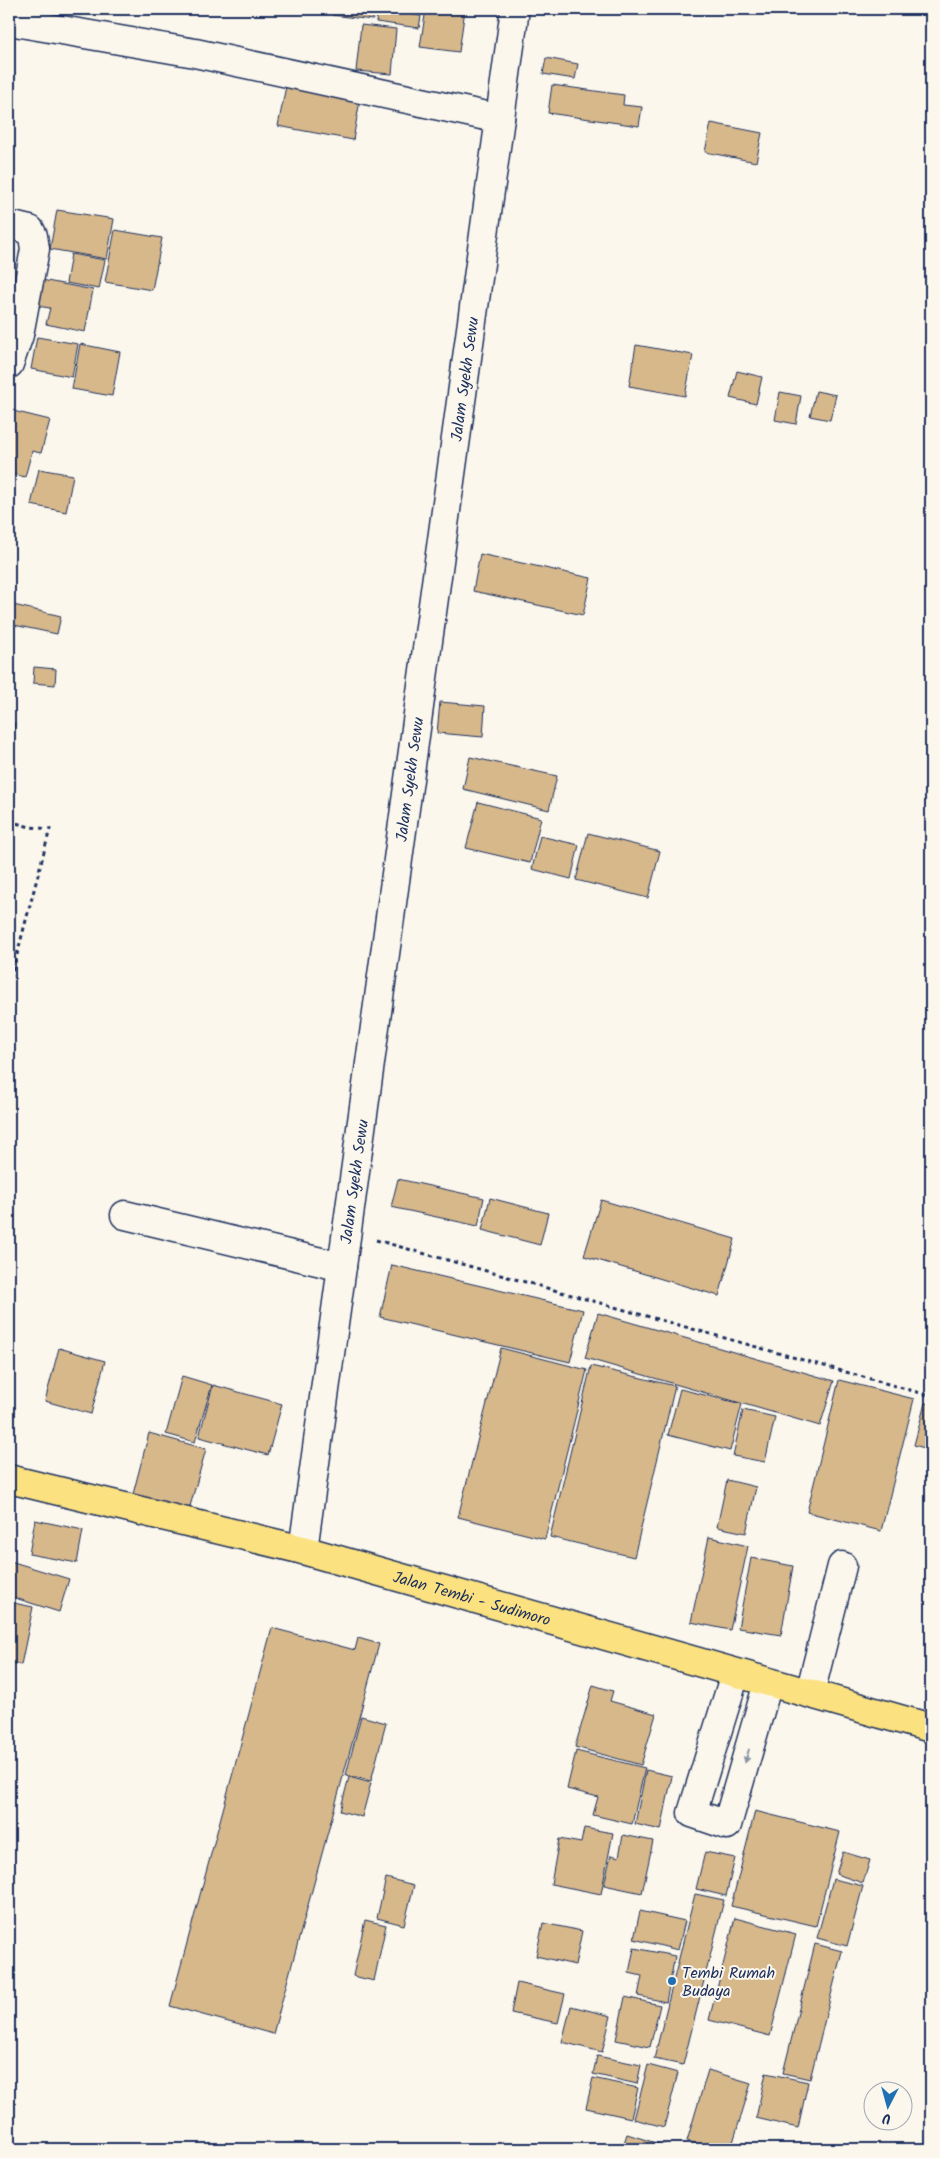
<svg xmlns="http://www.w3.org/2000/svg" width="940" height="2158" font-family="Kalam,sans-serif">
<rect width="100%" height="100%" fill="#fbf7ec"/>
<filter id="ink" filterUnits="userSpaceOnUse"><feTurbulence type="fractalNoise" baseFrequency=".02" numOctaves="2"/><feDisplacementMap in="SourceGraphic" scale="10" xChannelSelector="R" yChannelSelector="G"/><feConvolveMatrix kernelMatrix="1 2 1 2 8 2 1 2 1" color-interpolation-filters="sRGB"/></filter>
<g filter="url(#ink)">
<path fill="#d7b88b" stroke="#1b2f5e" d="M299,9H330L329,13Z
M333,9H374L373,20L332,15Z
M378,9L421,16L419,28L376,22Z
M385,9H422L421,13Z
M426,9H465L459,52L420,47Z
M361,25L396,29L392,74L356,71Z
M546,58L578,64L575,79L543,74Z
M552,85L624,95L623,105L642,107L639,126L548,113Z
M286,86L360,100L353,140L278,126Z
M711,123L762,133L756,162L705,152Z
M57,210L114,219L107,259L50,249Z
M115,230L162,238L152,290L105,282Z
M71,254L105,260L99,289L66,283Z
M42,280L93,290L85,332L46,324L50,308L37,306Z
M9,287L19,289L9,340Z
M37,337L78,344L72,377L31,369Z
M80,344L120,352L112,396L72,389Z
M636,345L693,355L685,396L629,386Z
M737,371L762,377L756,404L730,398Z
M816,391L836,395L830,420L810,416Z
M780,392L801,396L796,424L775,420Z
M9,410L50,420L41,453L32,451L25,477L9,473Z
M39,469L73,475L66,512L31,505Z
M480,554L591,578L583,615L473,591Z
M9,604L61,616L57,634L9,624Z
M34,667L56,669L55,685L33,683Z
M440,702L485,706L483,737L437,733Z
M9,722L15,723L11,746H9Z
M470,757L557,776L549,810L463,789Z
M478,802L541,818L530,863L466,848Z
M588,833L660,851L648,898L576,880Z
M540,836L579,845L571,879L532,869Z
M398,1179L484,1198L478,1226L391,1207Z
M490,1198L548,1213L540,1245L482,1230Z
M601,1200L735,1239L719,1296L584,1256Z
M392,1265L583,1310L570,1362L380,1317Z
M598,1313L834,1381L820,1426L585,1358Z
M59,1348L105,1361L91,1414L45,1401Z
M501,1348L587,1370L545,1539L458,1517Z
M591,1366L675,1386L634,1557L550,1537Z
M182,1376L212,1385L195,1442L166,1434Z
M839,1380L914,1399L881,1531L807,1512Z
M213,1385L282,1404L268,1455L199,1437Z
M680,1389L742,1404L730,1451L668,1435Z
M925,1403L931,1404V1450L914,1445Z
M743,1410L775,1417L765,1462L733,1456Z
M149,1433L206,1449L189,1510L133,1494Z
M727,1480L756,1487L746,1533L717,1527Z
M35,1520L83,1530L77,1563L29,1554Z
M709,1537L748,1546L730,1630L691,1622Z
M751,1558L793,1566L781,1635L738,1628Z
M10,1561L69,1579L59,1612L9,1596Z
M9,1602L33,1607L21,1665L9,1663Z
M272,1628L355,1650L358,1638L379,1644L273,2034L170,2006Z
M593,1685L613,1691L610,1701L656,1714L641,1765L575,1747Z
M361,1716L386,1723L371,1781L346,1775Z
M576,1751L645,1768L632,1824L593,1815L598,1797L567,1789Z
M646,1770L672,1776L661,1830L635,1824Z
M349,1777L371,1783L362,1817L340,1811Z
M755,1811L840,1832L816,1926L731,1906Z
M584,1828L613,1833L601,1894L551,1884L559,1839L581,1843Z
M623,1835L653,1841L642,1893L604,1885L611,1855L619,1857Z
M705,1852L735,1858L726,1896L696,1889Z
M843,1852L870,1860L863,1883L836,1874Z
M386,1878L414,1885L404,1925L377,1918Z
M833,1879L863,1886L847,1946L817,1938Z
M695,1894L724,1900L683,2065L654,2059Z
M640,1911L685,1921L678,1950L634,1939Z
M735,1918L796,1934L770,2036L709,2020Z
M365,1920L386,1925L374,1981L353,1976Z
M543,1923L582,1931L575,1965L536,1956Z
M815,1944L842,1951L810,2079L783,2073Z
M634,1948L675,1956L666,2002L638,1996L642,1976L629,1973Z
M517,1983L565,1994L558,2023L511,2013Z
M625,1997L660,2005L650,2047L616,2040Z
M571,2006L611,2016L602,2052L562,2042Z
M597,2056L641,2065L637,2084L593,2074Z
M648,2065L678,2073L664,2127L634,2119Z
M708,2070L751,2083L731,2149H716L687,2141Z
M766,2073L808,2082L798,2128L756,2118Z
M593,2078L638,2088L631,2118L586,2108Z
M627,2134L669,2147L668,2149H622Z"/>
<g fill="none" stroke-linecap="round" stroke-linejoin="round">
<g stroke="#1b2f5e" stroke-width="31">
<g id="minor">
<path d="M9,21L195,53L500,119"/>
<path d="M9,225L30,230L33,236L35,249L19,335L9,364"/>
<path d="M125,1215L342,1267"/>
<path id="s1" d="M303,1550L515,9"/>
<path d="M735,1674L692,1813L727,1825L768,1683"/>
<path d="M810,1693L842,1566"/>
</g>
</g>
<g stroke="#1b2f5e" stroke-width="31">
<g id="major">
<path id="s2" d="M9,1479L303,1550L931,1728"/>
</g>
</g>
<path stroke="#1b2f5e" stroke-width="3" stroke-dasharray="4 4" stroke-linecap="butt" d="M9,821L30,827L50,829L9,985
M376,1240L931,1396"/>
<use href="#minor" stroke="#fbf7ec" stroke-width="28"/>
<use href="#major" stroke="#fbe180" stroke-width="28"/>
</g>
<defs><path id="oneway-solid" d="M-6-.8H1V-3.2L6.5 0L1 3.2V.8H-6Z" transform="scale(1.25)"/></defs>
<use fill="#8b93a5" href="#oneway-solid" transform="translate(747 1756) rotate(106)"/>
</g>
<circle fill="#1f6fb2" stroke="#fbf7ec" stroke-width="2" cx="672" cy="1981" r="5"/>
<g text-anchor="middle" stroke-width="4" stroke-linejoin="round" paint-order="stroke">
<g font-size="16" fill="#1b2f5e" stroke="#fbf7ec">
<text dy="6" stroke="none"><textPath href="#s1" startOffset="1182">Jalam Syekh Sewu</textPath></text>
<text dy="6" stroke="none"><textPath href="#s1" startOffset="778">Jalam Syekh Sewu</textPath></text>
<text dy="6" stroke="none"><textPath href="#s1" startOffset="372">Jalam Syekh Sewu</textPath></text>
<text dy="6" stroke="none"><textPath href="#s2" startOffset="478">Jalan Tembi - Sudimoro</textPath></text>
</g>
<g font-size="16" fill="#1b2f5e" stroke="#fbf7ec" text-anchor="start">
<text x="682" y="1978">Tembi Rumah<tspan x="682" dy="18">Budaya</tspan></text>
</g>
</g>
<rect width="940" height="2158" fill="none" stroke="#fbf7ec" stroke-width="30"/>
<rect x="15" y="15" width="910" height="2128" fill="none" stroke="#1b2f5e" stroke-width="2" filter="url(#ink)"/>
<g transform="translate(888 2106) rotate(186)"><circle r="24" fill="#fbf7ec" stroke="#a1a7b3"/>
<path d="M0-4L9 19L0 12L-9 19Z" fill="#1f6fb2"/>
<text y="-8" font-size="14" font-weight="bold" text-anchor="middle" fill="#1b2f5e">U</text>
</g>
</svg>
